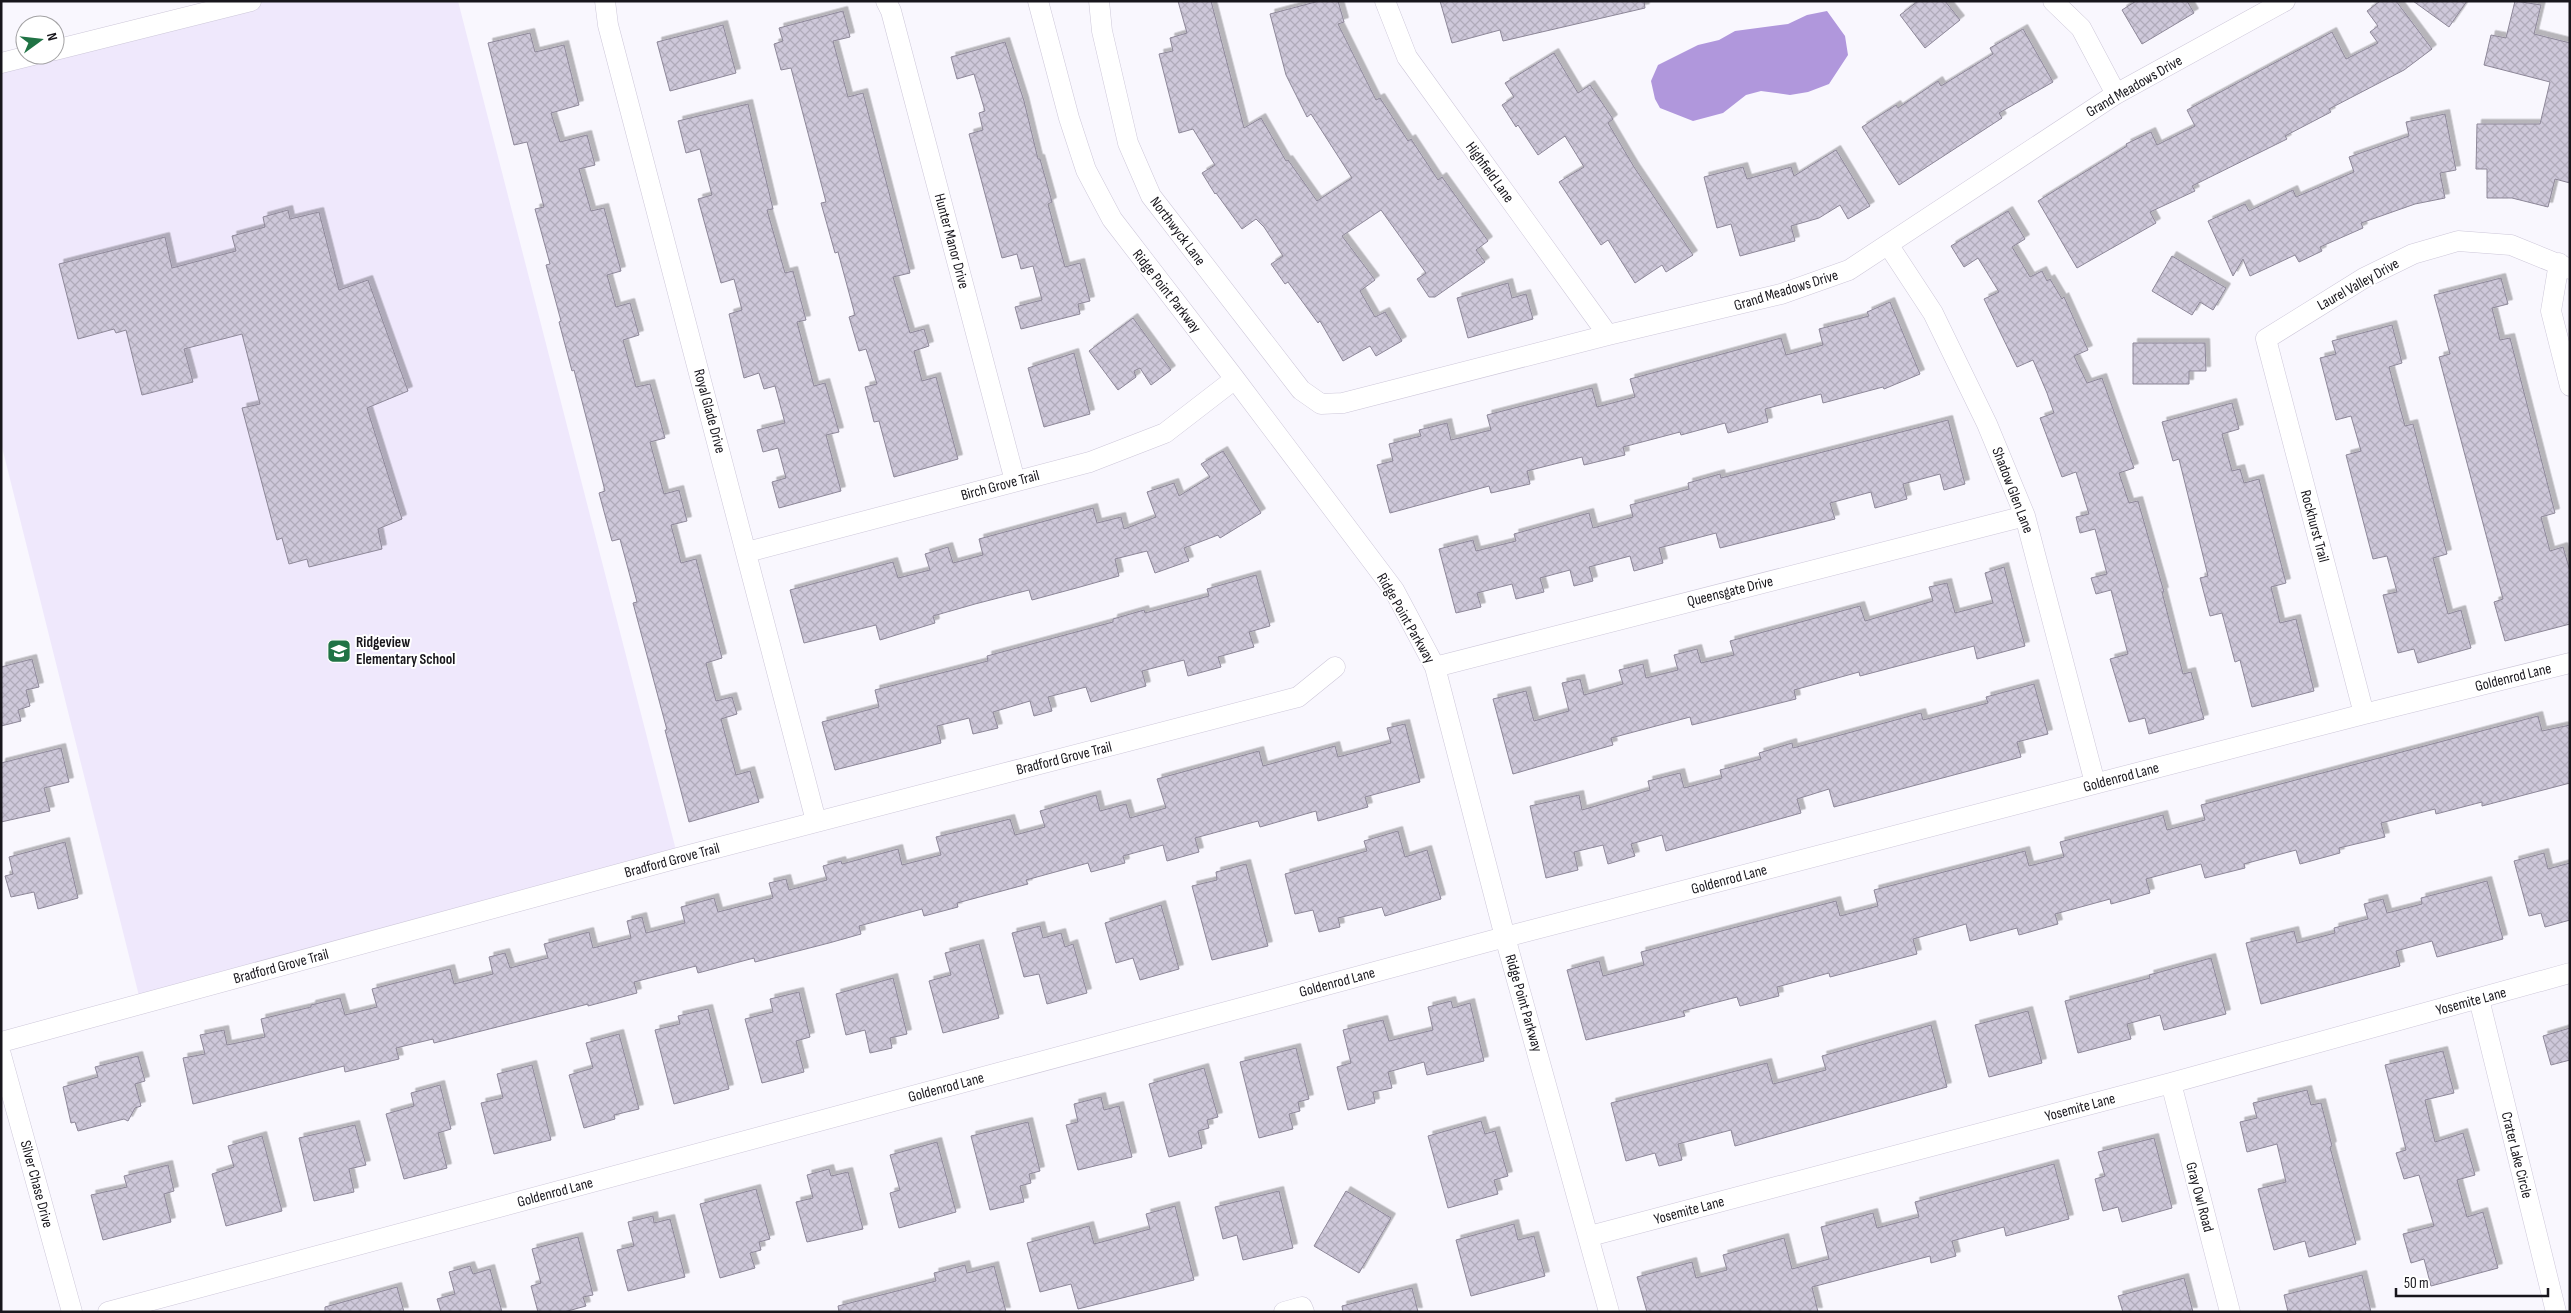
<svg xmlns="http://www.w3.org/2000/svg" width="2571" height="1313" font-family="'Sofia Sans Condensed',sans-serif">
<defs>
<pattern id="building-cross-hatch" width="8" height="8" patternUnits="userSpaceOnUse" patternTransform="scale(1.25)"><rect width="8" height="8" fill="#cec8da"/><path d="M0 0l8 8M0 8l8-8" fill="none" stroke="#b0abba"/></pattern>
<filter id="shadow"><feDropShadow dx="4.5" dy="-4.5" stdDeviation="0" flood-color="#0004"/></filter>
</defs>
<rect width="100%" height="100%" fill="#f9f7fe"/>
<path fill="#efe8fc" d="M251,1H458L678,858L141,1004L1,443V63L33,55H55Z"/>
<path fill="#b097dc" d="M1827,11L1845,36L1848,55L1829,84L1808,92L1790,95L1761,91L1746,95L1723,113L1693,121L1660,108L1655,99L1651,81L1658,65L1698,45L1719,40L1735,31L1788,24L1807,15Z"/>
<path fill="url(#building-cross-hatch)" stroke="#8d8798" filter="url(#shadow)" d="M1178,1H1211L1244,128L1261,118L1286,161L1288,160L1317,201L1352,178L1311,114L1307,117L1286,75L1270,14L1319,1H1338L1344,22L1338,24L1376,100L1380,98L1408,141L1411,139L1438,180L1442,177L1488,241L1476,250L1485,262L1435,297H1429L1417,279L1426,273L1381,210L1342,236L1375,280L1360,291L1375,317L1385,312L1402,341L1376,356L1370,346L1343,361L1320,321L1318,323L1288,282L1285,284L1271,264L1283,256L1264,227L1256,219L1242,229L1216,193L1215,194L1202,173L1215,165L1193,129L1179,133L1159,54L1173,51L1170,38L1187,33Z
M1440,1H1644L1645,8L1503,41L1500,30L1452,43Z
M1918,1H1945L1960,20L1925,48L1900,15Z
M2136,1H2187L2194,13L2142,44L2122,10Z
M2380,1H2396L2432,49L2404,70L2329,109L2331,112L2285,136L2287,139L2192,186L2195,191L2150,212L2156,223L2077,268L2038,201L2127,146L2126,144L2151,132L2157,145L2195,126L2187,110L2332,32L2346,59L2378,43L2370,32L2378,26L2367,11Z
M2413,1H2467L2449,27Z
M2515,1L2541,5L2534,34L2570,43V183L2555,179L2548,207L2512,198H2487V169H2476L2477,124H2540L2550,82L2484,65L2491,35L2506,38Z
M843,11L850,37L833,41L848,97L863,93L910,273L893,277L910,333L924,329L929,346L914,351L922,381L936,377L958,459L894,477L879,421L874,422L865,387L877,384L866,349L859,351L849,317L855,315L838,252L835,253L821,203L826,202L791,68L781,70L774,44L783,41L779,28Z
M723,25L736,73L670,91L657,42Z
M2023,29L2053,82L1999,113L2002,118L1899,185L1862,127L1896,105L1898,108L1938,81L1941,86L1993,54L1990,48Z
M530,33L535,52L564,45L579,105L551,113L560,142L587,135L595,165L579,169L591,211L604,208L621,271L607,275L616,307L630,303L639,335L623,340L636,387L650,384L665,438L650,442L664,494L679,490L687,521L671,525L681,563L696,559L722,658L706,663L716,701L732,697L737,714L721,719L736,775L750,771L759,802L689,822L665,730H667L633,603L637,602L620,539L612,541L599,493L605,491L574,370L572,371L559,322L561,321L546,265L550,264L535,209L544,207L527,142L514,145L488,43Z
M1005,42L1024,101L1038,159H1040L1052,202L1048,204L1065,267L1080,263L1090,301L1078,304L1080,314L1021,329L1015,307L1042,300L1033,266L1021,269L1017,254L1002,258L969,134L983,130L979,113L985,111L974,74L957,79L951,57Z
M1554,53L1578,93L1590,85L1613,119L1608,123L1634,167L1693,255L1666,272L1662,265L1635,283L1608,240L1601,245L1559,182L1584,167L1565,136L1538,155L1518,125L1516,127L1502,105L1514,97L1505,83Z
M748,104L773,209L767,210L785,273L793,271L806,320L797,322L814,386L825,383L839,432L826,435L841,491L779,508L772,482L786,478L778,448L763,452L757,430L785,423L775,386L764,389L759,373L744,378L729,314L742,310L734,279L721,283L698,199L712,195L700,149L686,153L678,121Z
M2445,114L2456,170L2440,173L2445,198L2415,204L2361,223L2363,228L2320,247L2322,251L2299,262L2295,255L2250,276L2243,259L2233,276L2208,221L2245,204L2249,211L2293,190L2296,197L2354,172L2349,157L2409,136L2406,122Z
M1836,150L1870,206L1848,219L1840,205L1819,218L1791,226L1795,241L1740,256L1731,224L1717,228L1704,177L1743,167L1747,179L1791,167L1794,176Z
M288,210L290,219L319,212L339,290L368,280L408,391L367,408L402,519L378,529L382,549L309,567L307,559L289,564L282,538L277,540L242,408L260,404L242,334L184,349L193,382L142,395L126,330L116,333L114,329L78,339L59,264L165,237L172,268L236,251L232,236L265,227L263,217Z
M2008,211L2025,239L2012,247L2030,277L2042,271L2047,281L2050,279L2062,299L2064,297L2088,350L2074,356L2087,383L2102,378L2134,468L2119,473L2129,503L2138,501L2164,592H2162L2183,674L2191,672L2204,719L2149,734L2145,718L2129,722L2110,659L2128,654L2121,628L2111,590L2096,594L2091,578L2107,574L2095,529L2080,533L2076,517L2089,514L2076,472L2062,477L2040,418L2054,413L2047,393L2033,360L2017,367L1984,299L1999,292L1978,258L1964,267L1951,246Z
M2172,256L2226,288L2213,310L2200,302L2192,315L2152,291Z
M2501,278L2508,304L2492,308L2500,340L2510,338L2555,513L2541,517L2550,551L2563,547L2570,571V624L2505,641L2494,602L2503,599L2439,357L2450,354L2434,295Z
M1508,283L1512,298L1526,294L1533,319L1468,338L1457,298Z
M1890,302L1920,374L1884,389L1883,387L1823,403L1821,394L1765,409L1768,422L1728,433L1725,423L1681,435L1680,432L1623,447L1625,455L1584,465L1582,457L1527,471L1530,484L1491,493L1489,486L1390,513L1377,465L1393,461L1389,444L1421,436L1419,430L1447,423L1451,440L1491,430L1487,415L1592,388L1597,407L1635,397L1630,379L1781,338L1786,355L1823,345L1819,329L1869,316L1867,312Z
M1133,318L1171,370L1151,385L1140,368L1134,371L1136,377L1118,390L1089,351Z
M2392,325L2402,363L2389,367L2405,426L2413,424L2447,554L2433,558L2448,614L2461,610L2471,648L2418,663L2414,649L2398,653L2383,595L2397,592L2387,556L2373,559L2346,455L2361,451L2351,416L2336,420L2320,358L2336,354L2332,341Z
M2133,343H2205L2206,371H2189V384H2133Z
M1074,353L1090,414L1044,427L1028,368Z
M2232,403L2239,429L2222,434L2232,471L2240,469L2244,483L2259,479L2286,583L2271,587L2280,623L2296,619L2314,691L2252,707L2240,660L2235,662L2222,613L2210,616L2200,578L2208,576L2179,459L2173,461L2162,422Z
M1948,420L1965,484L1944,490L1940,474L1903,484L1907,499L1875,508L1871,492L1830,503L1835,519L1720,548L1716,533L1659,548L1663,563L1634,571L1630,556L1589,567L1593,581L1574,586L1570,570L1540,578L1544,592L1516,599L1512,584L1477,593L1481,607L1456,613L1439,549L1473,540L1476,551L1516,541L1514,534L1589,513L1593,528L1633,517L1630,505L1689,489L1688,483L1720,474L1721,478Z
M1223,451L1261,513L1220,538L1218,535L1184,548L1189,561L1155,573L1147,551L1115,559L1119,576L1080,587L1032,600L1029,590L975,604L933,616L935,623L880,640L876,625L804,643L790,590L893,562L898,578L930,570L925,554L948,547L953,563L983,555L979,539L1093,508L1097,523L1121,517L1124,529L1156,517L1147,492L1174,483L1179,496L1210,477L1201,464Z
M2004,567L2025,646L1977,659L1974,646L1860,676L1859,672L1794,690L1796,699L1692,725L1690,717L1611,738L1613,745L1513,774L1493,699L1526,691L1534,721L1569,711L1562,683L1580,679L1584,695L1623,684L1619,670L1643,664L1646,678L1678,670L1674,655L1697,649L1701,663L1734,655L1730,641L1860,606L1865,621L1933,601L1929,587L1947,583L1955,613L1993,603L1985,573Z
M1256,575L1270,626L1249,632L1254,647L1218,657L1221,667L1188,676L1184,660L1142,671L1146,686L1091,702L1086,687L1048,697L1052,711L1034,716L1030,701L993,712L998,728L973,734L969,718L937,726L941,743L835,770L822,722L879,707L875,690L988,661L987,656L1113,622V619L1144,610L1145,613L1209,596L1207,589Z
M32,659L39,687L26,690L30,706L18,710L21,721L1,726V667Z
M2034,684L2048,734L2017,742L2021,757L1834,807L1829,789L1797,799L1801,813L1666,851L1662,835L1631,844L1635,856L1608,864L1603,845L1574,852L1578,870L1546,878L1530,806L1579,795L1582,810L1650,790L1648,781L1680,773L1684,788L1722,778L1720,770L1761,759L1759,753L1792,743L1793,748L1921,713L1923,720L1988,703L1986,697Z
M2538,716L2542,731L2570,725V783L2482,806V802L2436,814L2435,809L2381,823L2385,837L2339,848L2340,853L2300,864L2296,850L2244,864L2245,868L2205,878L2201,864L2146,879L2150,893L2111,904L2110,899L2055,914L2058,924L2019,935L2017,928L1970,941L1966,924L1913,939L1917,954L1830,977L1829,973L1777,987L1779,996L1740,1006L1737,997L1683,1011L1685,1016L1586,1040L1567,970L1599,961L1603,976L1644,965L1641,952L1836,901L1840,916L1878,906L1874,890L2025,851L2029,866L2064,857L2060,842L2163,815L2167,830L2205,820L2201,805Z
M1405,724L1420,782L1365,797L1368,807L1318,821L1316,811L1260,827L1258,821L1195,838L1199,852L1167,861L1163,845L1123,856L1125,863L1091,872L1088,863L1026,880L1028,884L957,903L958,907L924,916L922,909L859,926L861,934L829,943L755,962L754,958L698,973L696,966L634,982L637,993L588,1006V1004L434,1043L433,1039L396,1048L399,1059L345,1072L344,1066L193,1104L183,1058L205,1054L200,1035L224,1030L227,1045L265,1037L261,1019L311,1007V1005L340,998L345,1015L377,1007L372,989L450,969L454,984L493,974L489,957L505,953L510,968L548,958L544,944L589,932L593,948L631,938L627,921L642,917L646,933L685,923L681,907L714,898L718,912L773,898L769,883L786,879L789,890L827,880L823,866L841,861L842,864L898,849L902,865L941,855L936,837L1010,819L1015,835L1045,827L1040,811L1096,795L1100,811L1126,804L1130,818L1166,808L1157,779L1259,751L1263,766L1335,746L1338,757L1391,743L1387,728Z
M61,748L69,782L44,788L50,811L1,822V763Z
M1398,831L1405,857L1427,850L1441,899L1385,916L1382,907L1338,918L1340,927L1319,932L1313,910L1295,914L1285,874L1367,851L1364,841Z
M65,842L78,898L38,909L34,892L11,897L5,876L13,874L9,857Z
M2544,853L2548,869L2570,863V920L2545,927L2541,913L2529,916L2514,861Z
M1246,864L1268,946L1212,960L1192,886L1217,880L1216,872Z
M2487,881L2503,939L2437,957L2432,941L2396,951L2400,966L2261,1004L2246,943L2294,931L2297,943L2335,933L2334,928L2368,919L2364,904L2383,899L2387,913L2422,904L2421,898Z
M1161,905L1179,969L1140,980L1133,958L1116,963L1105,923Z
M1040,926L1043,938L1061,933L1065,947L1073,944L1087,993L1047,1004L1039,974L1024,977L1012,933Z
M979,944L999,1018L943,1033L929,981L951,975L945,953Z
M2211,958L2226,1014L2164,1030L2160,1015L2127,1024L2131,1039L2078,1053L2065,1001L2150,978L2149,975Z
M893,978L907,1034L890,1038L892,1048L870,1053L865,1030L846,1035L836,994Z
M799,992L810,1037L796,1041L804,1072L762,1083L745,1019L773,1012L770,999Z
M1451,1001L1453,1008L1470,1003L1484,1061L1427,1075L1424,1062L1388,1072L1392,1088L1373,1092L1375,1103L1348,1110L1337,1067L1351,1063L1343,1030L1383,1020L1389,1041L1433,1030L1428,1007Z
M708,1009L729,1089L674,1104L655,1030L680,1024L678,1016Z
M2028,1011L2042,1063L1989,1077L1975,1025Z
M1931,1025L1947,1087L1735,1146L1731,1130L1678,1144L1682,1160L1659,1166L1655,1153L1626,1161L1611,1103L1767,1063L1773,1084L1826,1070L1822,1056Z
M2570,1028V1060L2551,1065L2543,1036Z
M619,1034L639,1109L614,1115L615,1119L584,1128L569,1075L593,1068L586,1043Z
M1296,1048L1309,1099L1298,1102L1300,1111L1289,1114L1293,1129L1259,1138L1240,1062Z
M2443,1051L2454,1093L2425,1100L2435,1142L2463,1133L2475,1175L2457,1180L2467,1217L2483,1212L2498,1268L2431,1286L2424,1259L2411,1263L2403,1234L2434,1226L2419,1175L2404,1179L2396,1153L2406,1150L2385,1065Z
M138,1056L145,1081L135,1084L141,1106L135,1108L128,1121L124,1119L78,1131L75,1122L71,1123L63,1087L98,1077L95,1067Z
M532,1065L551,1140L494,1154L481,1103L503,1098L497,1074Z
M1204,1068L1218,1117L1207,1120L1209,1128L1198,1131L1202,1148L1169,1157L1149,1084Z
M440,1085L451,1129L438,1133L447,1168L404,1179L386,1114L414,1106L411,1093Z
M2307,1090L2311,1105L2321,1103L2332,1146L2330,1147L2356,1244L2309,1257L2305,1241L2274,1250L2258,1189L2286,1182L2277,1144L2247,1152L2240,1122L2257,1118L2253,1103Z
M1101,1097L1104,1110L1119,1106L1132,1157L1078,1170L1066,1125L1078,1122L1074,1104Z
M1481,1121L1485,1134L1495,1131L1508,1176L1494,1180L1498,1194L1448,1208L1428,1136Z
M1028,1122L1040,1171L1029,1174L1031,1183L1020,1186L1024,1202L990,1210L971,1136Z
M355,1125L366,1165L349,1169L354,1192L314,1201L299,1138Z
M262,1136L282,1211L226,1226L212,1174L234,1167L228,1146Z
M2154,1138L2172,1208L2122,1222L2118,1207L2103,1211L2095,1179L2105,1176L2098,1152Z
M937,1142L956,1212L899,1228L890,1193L900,1190L890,1155Z
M2054,1164L2069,1219L2006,1236L2004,1227L1952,1241L1956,1256L1931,1263L1930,1256L1812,1287L1818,1312H1647L1637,1277L1692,1262L1696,1278L1727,1270L1723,1255L1784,1238L1792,1269L1829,1259L1821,1227L1873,1213L1877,1228L1919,1217L1915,1202Z
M168,1165L174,1191L164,1194L171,1222L103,1240L91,1195L127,1187L124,1176Z
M829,1169L831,1176L848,1172L863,1229L807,1242L796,1202L813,1198L807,1175Z
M756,1189L770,1239L759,1242L761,1250L750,1253L755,1268L720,1278L700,1204Z
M1279,1191L1293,1248L1243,1260L1237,1235L1223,1239L1215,1207Z
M1346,1191L1391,1218L1359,1273L1314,1246Z
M1175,1206L1194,1280L1078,1309L1071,1284L1040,1292L1027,1243L1089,1226L1094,1244L1150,1229L1146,1214Z
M653,1216L654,1223L670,1219L685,1277L628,1291L617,1250L634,1246L628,1222Z
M1514,1224L1518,1240L1534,1236L1545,1276L1471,1296L1456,1240Z
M578,1237L593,1295L583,1297L586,1306L564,1312H538L531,1286L541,1283L532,1249Z
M965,1265L967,1273L994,1266L1006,1312H839L838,1306L936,1281L934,1273Z
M470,1266L473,1274L490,1269L502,1312H441L437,1299L455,1294L449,1272Z
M2362,1275L2371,1312H2288L2284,1295Z
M2184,1278L2193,1312H2123L2118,1296Z
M397,1287L404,1312H325V1307Z
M1412,1288L1418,1312H1343L1342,1306Z"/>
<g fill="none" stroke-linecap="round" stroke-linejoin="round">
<g stroke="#cdc7d9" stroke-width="21">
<path id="minor" d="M605,1L608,25L816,821
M886,1L891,11L1015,481
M1038,1L1069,118L1086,170L1112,219L1235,379L1394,590L1435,667L1505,937L1609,1312
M1099,1L1102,31L1128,143L1151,196L1301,390L1321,404L1343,403L1608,335L1781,294L1849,270L2116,94L2285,1
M1385,1L1407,57L1608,335
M2053,1L2081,28L2116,94
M55,50L251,1
M1,63L33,55
M1889,246L1933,313L1987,424L2025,516L2095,783
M2559,263L2551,311L2570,386
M747,552L1090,462L1165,433L1235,379
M1435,667L2025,516
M2364,714L2266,339L2364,278L2413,254L2458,241L2511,245L2570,269
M2479,999L2556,1312
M1,1042L678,858L1298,697L1335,667
M1,1055L72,1312
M2171,1083L2230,1312
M1590,1236L2171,1083L2570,973
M108,1312L1505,937L2364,714L2570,663
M1284,1312L1302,1307L1304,1312"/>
</g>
<use href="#minor" stroke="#fff" stroke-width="20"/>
</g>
<defs>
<g id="school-square" transform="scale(1.25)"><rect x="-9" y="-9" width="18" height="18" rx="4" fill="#207345" stroke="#fff"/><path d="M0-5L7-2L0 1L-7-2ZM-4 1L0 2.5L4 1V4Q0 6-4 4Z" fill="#fff"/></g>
</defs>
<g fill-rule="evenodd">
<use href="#school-square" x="339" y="651"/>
</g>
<g text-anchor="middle" stroke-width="4" stroke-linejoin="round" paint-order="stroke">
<g font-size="15" fill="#18161c" stroke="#fff">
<text transform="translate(2134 86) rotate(-30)" y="5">Grand Meadows Drive</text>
<text transform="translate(1490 172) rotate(54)" y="5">Highfield Lane</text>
<text transform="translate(1178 231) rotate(53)" y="5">Northwyck Lane</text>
<text transform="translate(952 241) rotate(75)" y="5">Hunter Manor Drive</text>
<text transform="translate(2358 284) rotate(-29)" y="5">Laurel Valley Drive</text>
<text transform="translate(1786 290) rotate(-17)" y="5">Grand Meadows Drive</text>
<text transform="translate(1167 291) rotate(52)" y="5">Ridge Point Parkway</text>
<text transform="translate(710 411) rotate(75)" y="5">Royal Glade Drive</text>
<text transform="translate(1000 485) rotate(-15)" y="5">Birch Grove Trail</text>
<text transform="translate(2013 490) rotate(69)" y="5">Shadow Glen Lane</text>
<text transform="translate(2315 526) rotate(75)" y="5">Rockhurst Trail</text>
<text transform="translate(1730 591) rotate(-14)" y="5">Queensgate Drive</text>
<text transform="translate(1406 618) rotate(60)" y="5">Ridge Point Parkway</text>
<text transform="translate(2513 677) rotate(-14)" y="5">Goldenrod Lane</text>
<text transform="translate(1064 758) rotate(-14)" y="5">Bradford Grove Trail</text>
<text transform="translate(2121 777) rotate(-15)" y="5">Goldenrod Lane</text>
<text transform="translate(672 860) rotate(-15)" y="5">Bradford Grove Trail</text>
<text transform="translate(1729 879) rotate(-15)" y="5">Goldenrod Lane</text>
<text transform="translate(281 966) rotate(-15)" y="5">Bradford Grove Trail</text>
<text transform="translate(1337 982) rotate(-15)" y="5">Goldenrod Lane</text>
<text transform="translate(2471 1001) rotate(-15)" y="5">Yosemite Lane</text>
<text transform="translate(1524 1003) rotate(74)" y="5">Ridge Point Parkway</text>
<text transform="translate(946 1087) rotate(-15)" y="5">Goldenrod Lane</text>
<text transform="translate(2080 1107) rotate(-15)" y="5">Yosemite Lane</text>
<text transform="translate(2517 1155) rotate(76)" y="5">Crater Lake Circle</text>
<text transform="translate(37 1184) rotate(75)" y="5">Silver Chase Drive</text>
<text transform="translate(555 1192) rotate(-15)" y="5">Goldenrod Lane</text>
<text transform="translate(2200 1197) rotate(75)" y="5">Gray Owl Road</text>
<text transform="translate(1689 1210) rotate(-15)" y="5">Yosemite Lane</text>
</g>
<g font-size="15" font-weight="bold" fill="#18161c" stroke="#fff" text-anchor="start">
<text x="356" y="647">Ridgeview<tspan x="356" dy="17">Elementary School</tspan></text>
</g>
</g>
<rect width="2571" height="1313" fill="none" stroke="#18161c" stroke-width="5"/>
<g transform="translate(40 40) rotate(75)"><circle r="24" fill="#ffffff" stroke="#a3a2a4"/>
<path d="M0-4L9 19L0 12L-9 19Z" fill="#207345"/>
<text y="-8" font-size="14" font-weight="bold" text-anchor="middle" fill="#18161c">N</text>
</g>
<path d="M2396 1288v8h152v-8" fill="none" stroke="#18161c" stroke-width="2.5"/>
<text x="2404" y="1288" font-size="15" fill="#18161c" stroke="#ffffff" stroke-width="4" paint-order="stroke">50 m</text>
</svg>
